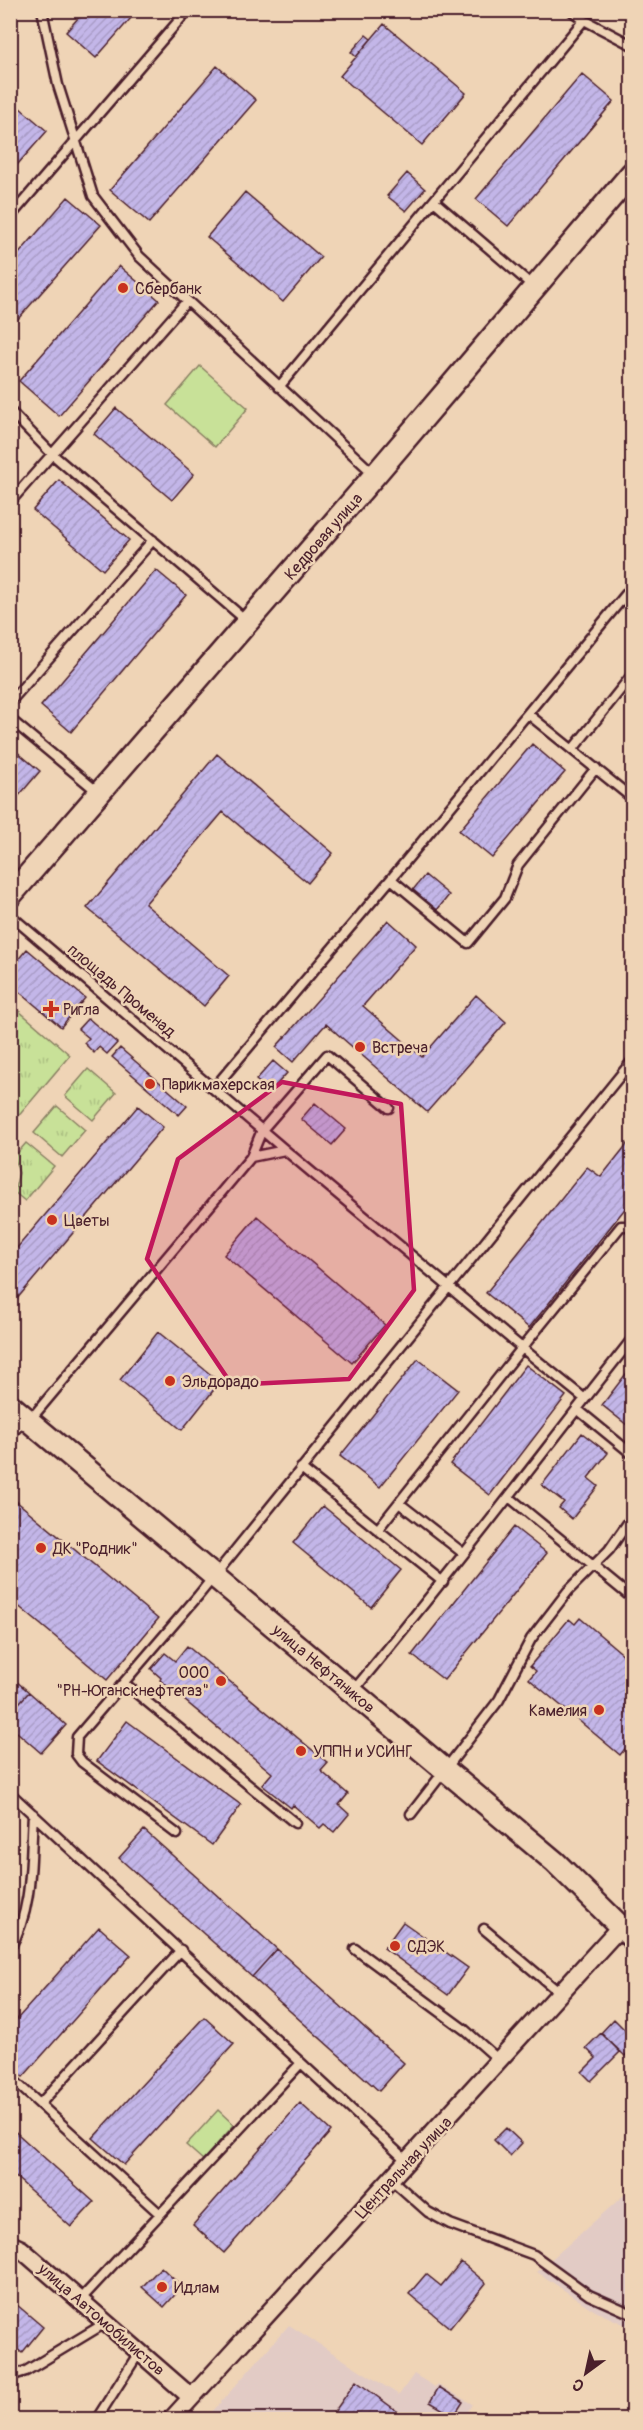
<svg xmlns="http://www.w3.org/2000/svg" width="643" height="2430" font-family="Pangolin,sans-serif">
<defs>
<pattern id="grass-tufts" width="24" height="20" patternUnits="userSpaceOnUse" patternTransform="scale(1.5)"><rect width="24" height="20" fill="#c8e198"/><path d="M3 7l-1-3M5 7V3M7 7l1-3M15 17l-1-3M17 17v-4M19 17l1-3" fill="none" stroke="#adc183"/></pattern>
<pattern id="building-hatch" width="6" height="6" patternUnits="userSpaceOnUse" patternTransform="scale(1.5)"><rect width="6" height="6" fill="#c3b6e8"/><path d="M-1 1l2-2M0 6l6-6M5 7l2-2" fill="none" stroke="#a99cc7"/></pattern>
</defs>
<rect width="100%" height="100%" fill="#efd4b6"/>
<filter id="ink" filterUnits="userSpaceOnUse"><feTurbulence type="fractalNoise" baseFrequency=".0167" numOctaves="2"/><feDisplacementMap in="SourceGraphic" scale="12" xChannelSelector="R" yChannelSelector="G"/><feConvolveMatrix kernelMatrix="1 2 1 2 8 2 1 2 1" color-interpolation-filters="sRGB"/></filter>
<g filter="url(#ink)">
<path fill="#e2cbc5" d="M632,2188V2328L595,2311L537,2272Z
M289,2325L399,2395L414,2374L435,2387L438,2384L472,2404L467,2413L477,2419L205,2420Z"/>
<path fill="url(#grass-tufts)" stroke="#898062" stroke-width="1.5" d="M11,1004L70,1055L11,1125Z
M88,1069L116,1093L93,1120L65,1096Z
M57,1106L85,1130L62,1157L34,1133Z
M26,1143L54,1166L25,1201L14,1192L19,1173L14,1157Z"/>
<path fill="#c8e198" stroke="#898062" stroke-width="1.5" d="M200,366L248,408L215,447L167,405Z
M218,2110L234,2125L203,2160L186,2145Z"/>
<path fill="url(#building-hatch)" stroke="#4a1f2b" stroke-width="1.5" d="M85,10H138L96,58L66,32Z
M384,24L466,93L422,145L340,76Z
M366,35L371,39L356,57L351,52Z
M217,66L256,100L149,223L110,190Z
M582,74L614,101L508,226L476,199Z
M13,102L47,131L10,173V105Z
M407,173L425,189L406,211L387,196Z
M245,192L321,257L283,302L207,237Z
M68,197L101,225L10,328V264Z
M119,266L159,300L59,416L19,381Z
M116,408L194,474L172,500L94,434Z
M59,480L129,540L103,570L33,510Z
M156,570L186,595L71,732L41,706Z
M532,744L565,772L492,858L459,831Z
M10,746L40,771L10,806Z
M217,754L333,853L308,883L223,812L145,904L229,976L204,1006L87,908Z
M425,875L449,895L437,910L412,891Z
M388,920L416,945L363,1006L422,1057L476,995L506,1022L427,1112L326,1024L293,1062L276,1047Z
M27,949L85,998L61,1027L10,984V969Z
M88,1018L117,1043L107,1054L99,1047L94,1053L84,1043L89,1038L78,1029Z
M120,1048L187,1106L179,1115L112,1057Z
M273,1061L287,1073L270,1092L256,1080Z
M315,1103L346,1129L332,1145L301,1119Z
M138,1106L163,1127L10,1307V1256Z
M632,1138V1200L529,1328L486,1293L587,1167L601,1177Z
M257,1216L385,1325L352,1363L224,1255Z
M158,1332L220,1382L182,1430L120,1380Z
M418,1359L458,1390L380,1487L340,1456Z
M526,1365L566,1396L490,1495L450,1464Z
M632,1366V1429L602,1405Z
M582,1433L608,1453L588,1478L598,1486L572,1519L559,1508L564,1502L542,1485Z
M10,1496L158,1619L107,1680L10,1599Z
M323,1506L401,1570L371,1607L293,1543Z
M514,1527L547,1553L444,1680L412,1655Z
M580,1618L632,1662V1740L620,1755L529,1679L536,1671L530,1666L569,1619L575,1624Z
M187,1646L328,1763L321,1771L348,1794L339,1805L349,1814L334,1832L324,1824L320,1828L293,1805L291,1808L262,1785L272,1773L160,1680L161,1678L151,1669L165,1653L175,1661Z
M10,1676L29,1692L10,1713Z
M29,1692L66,1725L41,1753L10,1726V1713Z
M127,1721L241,1805L212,1845L97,1761Z
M144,1830L277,1949L252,1977L119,1858Z
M403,1922L468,1968L448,1995L384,1948Z
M99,1927L131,1955L23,2077L10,2066V2027Z
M277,1949L404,2063L379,2091L252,1977Z
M204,2017L234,2044L124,2165L93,2138Z
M614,2019L632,2037V2048L625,2056L601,2033Z
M601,2033L620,2052L591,2081L582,2072L596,2058L586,2048Z
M300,2103L331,2131L224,2253L193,2225Z
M10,2127L94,2202L71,2227L10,2172Z
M506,2128L522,2143L510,2156L494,2140Z
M461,2262L486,2283L450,2328L409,2294L426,2274L441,2286Z
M161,2267L182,2287L164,2307L142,2287Z
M10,2299L43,2327L22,2353L10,2343Z
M356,2381L409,2420L330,2418Z
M439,2387L463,2402L454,2416L430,2402Z"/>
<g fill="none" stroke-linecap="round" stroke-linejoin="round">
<g stroke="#4a1f2b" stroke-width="13">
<path id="service" d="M42,10L58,85L93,196L139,256L375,475
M571,10L584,20
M434,201L534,287
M10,217L188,10
M279,387L584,20L632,45
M10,411L52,454L248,622
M10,502L187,301
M10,702L153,540
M528,714L632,798
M10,719L99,793
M573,749L632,675
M391,879L468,943L505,898L518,865L596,768
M10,915L285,1150L522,1348L378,1529
M214,1088L391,879L632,587
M251,1157L285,1150
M585,1399L522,1348L621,1226H632
M577,1409L632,1339
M30,1420L251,1157L262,1130L327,1055L389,1108
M301,1468L443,1582
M509,1497L632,1598
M399,1503L463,1553
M124,1683L295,1823
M353,1691C430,1599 503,1504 577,1409L632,1454
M10,1793L408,2162
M411,1814L499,1700L531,1639L568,1591L609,1550L632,1517
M177,1834L82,1762L76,1754L77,1737L198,1596L632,1061
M484,1929L561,1994
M10,1948C34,1908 30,1859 33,1814
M355,1949L465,2030L500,2061
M10,2077L160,2214
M40,2104L181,1950
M392,2180L428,2212L450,2224L534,2255L589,2295L632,2314
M81,2299L301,2063
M10,2376L26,2371L107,2322
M96,2420L140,2351"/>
</g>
<g stroke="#4a1f2b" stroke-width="21">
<path id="minor" d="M10,1429L23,1415
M10,2244L21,2249L191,2397
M171,2420L621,1926"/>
</g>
<g stroke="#4a1f2b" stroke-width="26">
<path id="tertiary" d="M10,896L375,475L632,173
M10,1405L555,1862L632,1938"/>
</g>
<use href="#service" stroke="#efd4b6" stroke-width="8"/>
<use href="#minor" stroke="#efd4b6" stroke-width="16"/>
<use href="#tertiary" stroke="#efd4b6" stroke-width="21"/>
</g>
</g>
<path fill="#c2185b" fill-opacity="0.2" stroke="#c2185b" stroke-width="4.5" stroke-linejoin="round" d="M282,1082L401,1104L414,1290L349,1379L232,1385L147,1259L178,1159Z"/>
<g fill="#c8321e" stroke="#efd4b6" stroke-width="2">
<circle cx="123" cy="288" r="6"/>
<path d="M48 1000h6v6h6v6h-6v6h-6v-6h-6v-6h6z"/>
<circle cx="360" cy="1047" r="6"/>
<circle cx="150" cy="1084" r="6"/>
<circle cx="52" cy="1220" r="6"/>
<circle cx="170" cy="1381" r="6"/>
<circle cx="41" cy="1548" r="6"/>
<circle cx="221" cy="1681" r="6"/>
<circle cx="599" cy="1710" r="6"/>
<circle cx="301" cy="1751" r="6"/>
<circle cx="395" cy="1946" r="6"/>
<circle cx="162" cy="2287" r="6"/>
</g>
<g text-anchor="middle" stroke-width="5" stroke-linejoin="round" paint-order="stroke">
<g font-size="16" fill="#4a1f2b" stroke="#efd4b6" text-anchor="start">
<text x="135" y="294">Сбербанк</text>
<text x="63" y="1015">Ригла</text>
<text x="372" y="1053">Встреча</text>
<text x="162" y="1090">Парикмахерская</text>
<text x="64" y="1226">Цветы</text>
<text x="182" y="1387">Эльдорадо</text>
<text x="53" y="1554">ДК "Родник"</text>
<text x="209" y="1678" text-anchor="end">ООО<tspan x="209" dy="18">"РН-Юганскнефтегаз"</tspan></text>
<text x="587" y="1716" text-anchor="end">Камелия</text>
<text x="313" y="1757">УППН и УСИНГ</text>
<text x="407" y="1952">СДЭК</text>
<text x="174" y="2293">Идлам</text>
</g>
<g font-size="16" fill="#4a1f2b" stroke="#efd4b6">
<text transform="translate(323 536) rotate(-49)" y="6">Кедровая улица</text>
<text transform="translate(122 990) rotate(40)" y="6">площадь Променад</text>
<text transform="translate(324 1668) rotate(40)" y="6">улица Нефтяников</text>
<text transform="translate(403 2167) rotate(-47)" y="6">Центральная улица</text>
<text transform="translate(102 2319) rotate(41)" y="6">улица Автомобилистов</text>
</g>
</g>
<rect width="643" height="2430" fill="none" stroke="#efd4b6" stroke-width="36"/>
<rect x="18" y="18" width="607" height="2394" fill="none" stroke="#4a1f2b" stroke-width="2" filter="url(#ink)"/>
<g transform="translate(586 2373) rotate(213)" stroke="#efd4b6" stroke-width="4.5" paint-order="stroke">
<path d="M0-4.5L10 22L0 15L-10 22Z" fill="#4a1f2b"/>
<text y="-9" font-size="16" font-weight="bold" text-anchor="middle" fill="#4a1f2b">С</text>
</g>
</svg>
